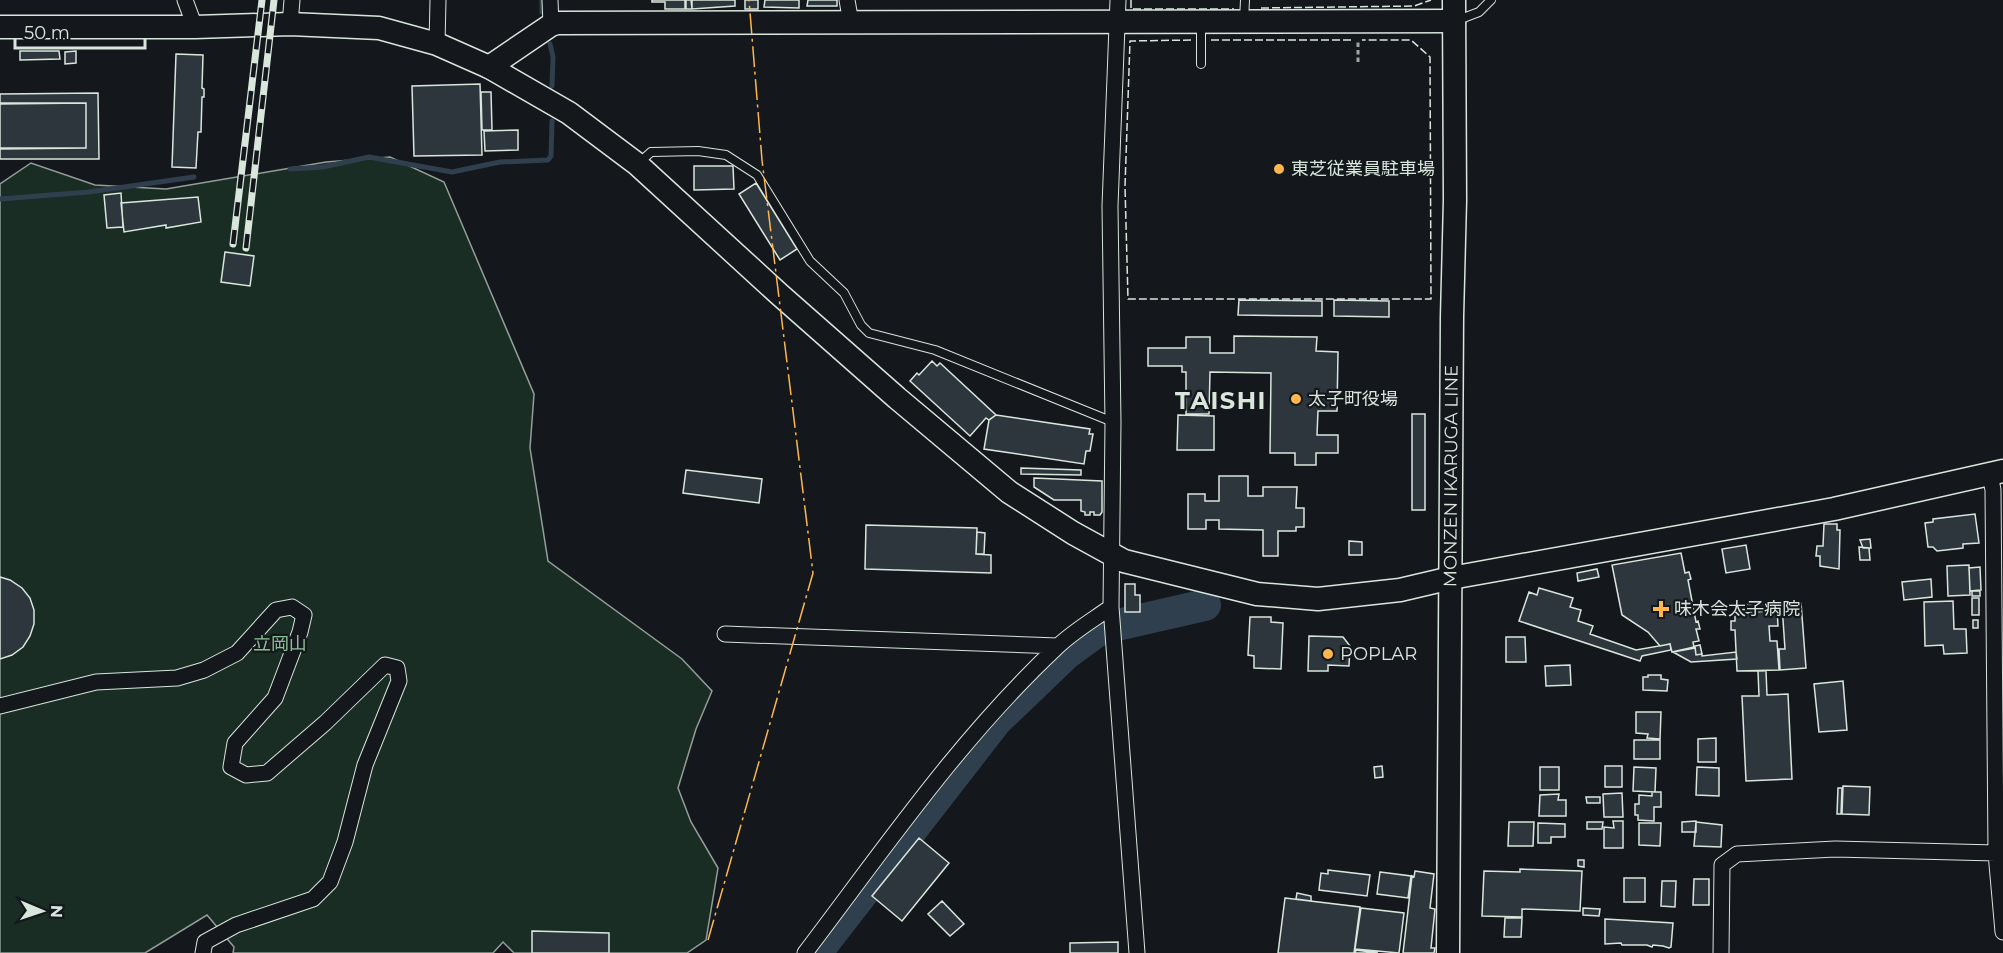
<svg xmlns="http://www.w3.org/2000/svg" width="2003" height="953" font-family="Montserrat,'Noto Sans JP',sans-serif">
<rect width="100%" height="100%" fill="#14181c"/>
<path fill="#1a2d24" stroke="#939e99" stroke-width="1.5" d="M390,157L444,182L534,394L530,448L548,561L682,659L712,691L696,729L678,788L691,822L718,868L706,940L687,953H514L503,942L493,953H233L234,947L207,915L145,953H0V184L31,163L95,185L166,189L326,162Z"/>
<g fill="none" stroke-linecap="round" stroke-linejoin="round">
<path stroke="#2f3f4d" stroke-width="5" d="M542,0V12
M550,44L553,57L552,86
M290,169L323,167L369,157L452,172L500,162L548,160L551,156L552,121
M0,199L89,192L194,177"/>
<path stroke="#2f3f4d" stroke-width="32" d="M816,953L996,721L1067,653L1100,629L1205,605"/>
</g>
<path fill="#2c363c" stroke="#d8e6dc" stroke-width="1.5" d="M652,0H685V9H665V2H652Z
M686,0H691L692,9H686Z
M692,0H735V6L692,9Z
M745,0H758V9H745Z
M765,0H799V8L764,7Z
M808,0H837V6H807Z
M20,51H59L60,59L20,60Z
M76,51V63L65,64V52Z
M176,54L203,55L202,88L204,89V97H202L201,132H198L196,168L172,167Z
M480,84L482,155L414,156L412,86Z
M481,92H491L492,130H482Z
M98,93L99,159H0V149L86,148V103H0V94Z
M86,103V148H0V104Z
M518,130V150L485,151L484,131Z
M694,166H733L734,189L694,190Z
M756,183L797,249L780,260L739,194Z
M121,193L123,227L107,228L104,195Z
M198,197L201,222L166,228V225L124,232L121,203Z
M225,252L254,256L250,286L221,282Z
M1239,300L1322,301V316L1238,315Z
M1334,300L1389,301V317L1334,316Z
M1234,336L1317,337L1316,351L1338,352L1337,411H1318L1317,435H1338V453H1316V465H1295V453H1270L1271,373L1210,372L1209,414H1186V372H1182V366H1148V348H1186V337H1210V353H1234Z
M932,361L937,366L940,363L996,415L989,420L986,418L970,436L910,381L917,373L919,375Z
M1412,414H1425V510H1412Z
M996,415L1090,429L1089,434H1093L1090,451H1086L1084,464L984,449L989,420Z
M1178,415L1214,416V450H1177Z
M1021,468L1081,470V475L1021,474Z
M686,470L762,479L759,503L683,493Z
M1219,476H1248V496H1263V487H1297L1296,508H1304V527H1296V531H1278V556H1263V530L1219,529V520H1206V529H1188V494H1205V501H1219Z
M1034,478L1102,481V512L1100,515H1094V512H1090V515H1085V512L1081,511V500H1054L1034,487Z
M1975,514L1979,543L1963,544V548L1937,551L1933,547H1928L1925,523L1933,522V519Z
M1824,524H1837V530H1840L1839,569L1820,566V556H1816L1817,546H1823Z
M866,525L977,528L976,554L991,555V573L865,569Z
M977,532L985,533L984,554H976Z
M1870,539L1871,548H1863L1860,540Z
M1349,541L1362,542V555H1349Z
M1746,545L1750,569L1726,573L1722,549Z
M1859,547L1869,548L1870,560H1860Z
M1681,553L1685,573L1689,572L1691,579L1688,580L1696,622L1698,621L1700,629H1696L1699,641L1693,642L1694,647L1672,652L1670,644L1660,646L1648,632L1622,615L1612,565Z
M1969,565L1970,595L1948,596L1947,566Z
M1980,567L1981,590L1970,591L1969,568Z
M1597,569L1599,577L1578,581L1577,573Z
M0,577L10,580L22,588L30,598L34,610V624L30,636L23,647L12,655L0,659Z
M1931,579L1932,597L1904,600L1902,582Z
M1125,584H1135V595H1140V612H1125Z
M1539,588L1573,598L1570,607L1581,610L1578,621L1593,626L1590,634L1636,650L1670,644L1671,650L1642,656L1640,661L1519,621L1529,592L1537,595Z
M1972,591H1980V596H1972Z
M1972,598H1979V615H1972Z
M1953,601L1954,629H1966L1967,653L1944,654L1943,645L1925,646L1924,602Z
M1776,602V608L1735,610V605Z
M1801,603L1806,668L1780,670L1779,649H1785L1782,605Z
M1777,610L1778,626H1769L1770,641H1777L1779,670L1737,671L1735,630H1731V621H1735V614Z
M1250,617H1271V622L1283,623L1281,669L1254,668V656L1248,655Z
M1973,620H1978V628H1973Z
M1309,636L1343,637L1350,646L1349,666L1328,665V671H1308Z
M1506,637H1525L1526,662H1506Z
M1700,645L1702,654L1696,655L1695,646Z
M1695,648L1696,655L1702,654V656L1736,652L1737,659L1691,662L1673,652Z
M1570,665L1571,685L1546,686L1545,666Z
M1758,671H1766L1767,695L1788,694L1792,779L1746,781L1742,696H1759Z
M1648,675H1661V679L1668,680L1667,691L1643,690V677H1648Z
M1843,681L1847,730L1819,732L1814,684Z
M1636,712H1661L1660,739L1647,738L1648,734L1636,733Z
M1716,738V762H1698V739Z
M1634,740H1660V759H1634Z
M1382,766L1383,777L1375,778L1374,767Z
M1605,766H1622V787H1605Z
M1540,767H1559V790H1540Z
M1634,767L1656,768L1655,792L1633,791Z
M1697,767L1719,768V796L1696,795Z
M1843,786L1870,787L1869,815L1842,814Z
M1838,788H1842L1841,814H1837Z
M1652,792H1661V807H1654V821L1638,820V815H1635V804H1639V795L1652,796Z
M1622,793L1623,817H1604L1603,794Z
M1559,794L1558,800H1566V816H1539L1540,795Z
M1586,797H1600V803H1587Z
M1613,821H1623V848H1604V827L1614,828Z
M1696,821V832H1682V822Z
M1509,822H1534L1533,846H1508Z
M1587,822H1603L1602,829H1587Z
M1696,822L1722,825L1721,847L1694,846Z
M1538,823L1565,824V837H1551V843H1538Z
M1639,823H1661L1660,846L1639,845Z
M919,838L949,863L902,921L872,896Z
M1578,860H1584V867L1578,866Z
M1520,869L1582,871L1580,911L1522,909V917L1482,916L1484,871L1520,872Z
M1328,870L1370,875L1367,896L1319,890L1321,873L1328,874Z
M1415,871L1434,874L1430,908L1435,909L1431,948H1435L1434,953H1403L1412,876L1414,877Z
M1380,872L1411,876L1408,898L1377,894Z
M1624,878H1645V902H1624Z
M1694,879H1709V905H1693Z
M1662,881H1676L1675,907L1661,906Z
M1297,893L1311,896V901L1296,899Z
M1285,898L1360,907L1354,953H1278Z
M942,901L964,924L950,936L928,914Z
M1361,908L1404,913L1399,953L1355,949Z
M1583,908L1600,909L1599,916L1583,915Z
M1505,918H1522L1521,937H1504Z
M1605,919L1673,923L1671,947L1669,948L1663,946L1653,945L1652,947L1647,945H1622L1621,943L1605,944Z
M532,931L609,933V953H532Z
M1118,942V953H1070V943Z
M1356,950L1378,953H1355Z"/>
<g fill="none" stroke-linecap="round" stroke-linejoin="round">
<g stroke="#d8e6dc" stroke-width="10">
<path id="lane" d="M1244,20L1245,0
M1458,20L1479,12L1491,0
M1201,64V23
M639,163L651,152L698,151L726,155L757,175L810,261L844,293L861,325L869,333L935,350L1113,422"/>
</g>
<g stroke="#d8e6dc" stroke-width="17">
<path id="street" d="M185,0L195,27
M550,0L551,25
M847,0L851,23
M1118,0L1110,206L1113,422L1111,607L1137,953
M290,24L292,0
M437,44L438,0
M1990,474L1993,490L1996,853L2003,932
M725,634L1058,646
M0,706L96,682L177,678L204,670L237,653L276,610L292,607L304,615L300,632L275,698L235,743L231,767L246,775L267,773L325,723L385,665L397,668L399,681L365,765L345,842L330,882L313,899L236,925L205,942L203,953
M805,953C884,849 960,738 1056,648C1072,632 1093,620 1111,607
M1721,953L1722,865L1737,854L1835,849L1996,853"/>
</g>
<g stroke="#d8e6dc" stroke-width="25">
<g id="secondary">
<path d="M0,27H195L290,24L379,28L437,44L489,67L569,113L637,164L779,294L897,398L1009,492L1073,533L1124,561L1257,594L1318,599L1400,590L1451,578L1834,509L2003,471"/>
<path d="M489,67L551,25L557,23L1454,21"/>
<path id="s1" d="M1448,953L1452,317L1455,200L1454,0"/>
</g>
</g>
<path stroke="#9da8a2" stroke-width="3" stroke-dasharray="4.5 3" stroke-linecap="butt" d="M1358,62V40"/>
<use href="#lane" stroke="#14181c" stroke-width="8"/>
<use href="#street" stroke="#14181c" stroke-width="15"/>
<use href="#secondary" stroke="#14181c" stroke-width="22"/>
<g stroke="#d8e6dc" stroke-width="7">
<path id="rail" d="M233,244L262,0
M246,248L274,0"/>
</g>
<use href="#rail" stroke="#14181c" stroke-width="4.5" stroke-dasharray="14" stroke-linecap="butt"/>
<path stroke="#d8e6dc" stroke-width="1.5" stroke-dasharray="8 3" stroke-linecap="butt" d="M1131,0V9H1234
M1261,8L1414,6L1431,0
M1191,40L1130,41L1125,186L1128,299H1431L1430,57L1411,40H1362
M1211,40H1354"/>
<path stroke="#ffb74d" stroke-width="1.5" stroke-dasharray="21 4.5 3 4.5" stroke-linecap="butt" d="M708,940L813,573L762,160L749,0"/>
</g>
<g fill="#ffb74d" stroke="#14181c" stroke-width="2">
<circle cx="1279" cy="169" r="6"/>
<circle cx="1296" cy="399" r="6"/>
<path d="M1658 600h6v6h6v6h-6v6h-6v-6h-6v-6h6z"/>
<circle cx="1328" cy="654" r="6"/>
</g>
<g text-anchor="middle" stroke-width="4.5" stroke-linejoin="round" paint-order="stroke">
<g font-size="18" fill="#d8e6dc" stroke="#14181c" text-anchor="start">
<text x="1291" y="175">東芝従業員駐車場</text>
<text x="1308" y="405">太子町役場</text>
<text x="1674" y="615">味木会太子病院</text>
<text x="1340" y="660">POPLAR</text>
</g>
<g font-size="18" fill="#d8e6dc" stroke="#14181c">
<text dy="6" stroke="none"><textPath href="#s1" startOffset="477">MONZEN IKARUGA LINE</textPath></text>
</g>
<g font-size="18" fill="#8ac095" stroke="#14181c">
<text x="280" y="650">立岡山</text>
</g>
<g font-size="24" font-weight="bold" letter-spacing="1.5" fill="#d8e6dc" stroke="#14181c">
<text x="1221" y="409">TAISHI</text>
</g>
</g>
<g transform="translate(42 911) rotate(92)" stroke="#14181c" stroke-width="4.5" paint-order="stroke">
<path d="M0-4.5L10 22L0 15L-10 22Z" fill="#d8e6dc"/>
<text y="-9" font-size="16" font-weight="bold" text-anchor="middle" fill="#d8e6dc">N</text>
</g>
<path d="M15 39v9h130v-9" fill="none" stroke="#d8e6dc" stroke-width="3"/>
<text x="24" y="39" font-size="18" fill="#d8e6dc" stroke="#14181c" stroke-width="4.5" paint-order="stroke">50 m</text>
</svg>
